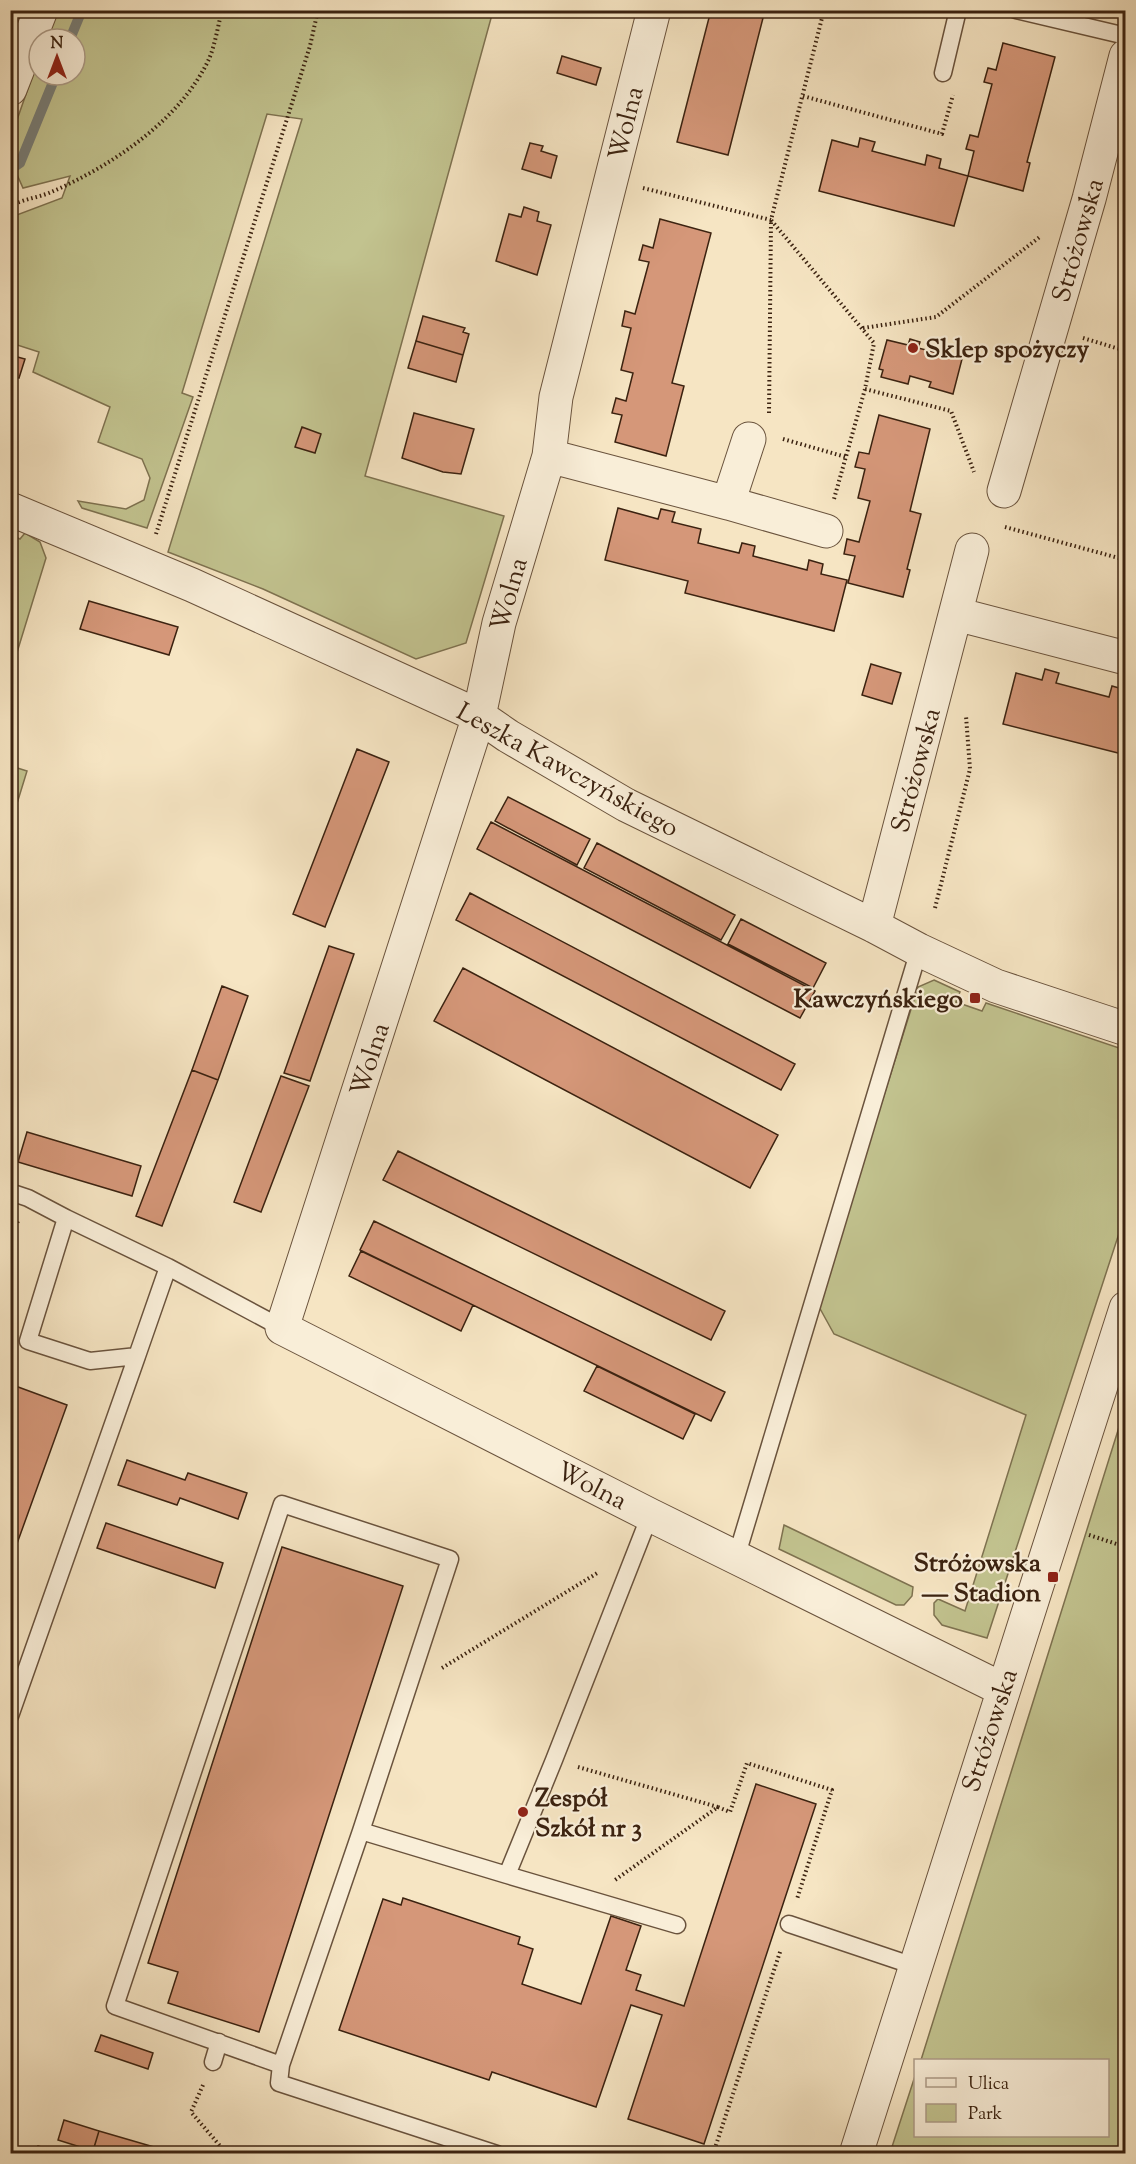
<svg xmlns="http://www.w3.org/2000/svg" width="1136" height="2164" font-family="'Sorts Mill Goudy',serif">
<rect width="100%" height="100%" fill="#f6e5c3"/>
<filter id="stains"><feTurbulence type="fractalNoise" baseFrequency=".00333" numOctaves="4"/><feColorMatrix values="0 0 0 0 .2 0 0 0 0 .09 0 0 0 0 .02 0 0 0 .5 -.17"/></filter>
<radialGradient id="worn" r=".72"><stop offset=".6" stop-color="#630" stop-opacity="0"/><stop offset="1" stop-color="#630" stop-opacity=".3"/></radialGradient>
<path fill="#c2c38f" stroke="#7e7250" stroke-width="1.5" d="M56,11H493L365,476L504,516L466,643L416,659L263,589L168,552L302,119L267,114L182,393L193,397L147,528L82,508L78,501L126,509L144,500L150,478L142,459L98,442L110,407L33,372L39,352L11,343L10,229L14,216L62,198L70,176L23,188L11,161V137L39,57V75H75V39H45Z
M25,533L40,542L46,558L11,672V535L20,539Z
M11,766L27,771L11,823L10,766Z
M934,980L960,992L956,1002L982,1011L986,1003L1125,1050V1215L987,1638L942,1625L934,1615V1603L938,1599L965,1611L1026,1415L834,1334L818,1305L918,987Z
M1125,1408V2153H890L915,2076L916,2136H1108V2060H921Z
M784,1525L913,1587L912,1596L904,1605H896L779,1549Z"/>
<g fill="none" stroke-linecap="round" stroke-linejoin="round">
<path stroke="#787e78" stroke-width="10" d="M70,39L82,10
M10,170L20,163L56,75"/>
</g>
<path fill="#d59779" stroke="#3b2210" stroke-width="1.5" d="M711,10H756L755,15L763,18L728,155L677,142Z
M1003,43L1055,57L1027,162L1030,163L1023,191L968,176L974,151L966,149L970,135L978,137L992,84L984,82L988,68L996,70Z
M562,56L601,68L596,85L557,73Z
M860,138L875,142L872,151L925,165L927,155L941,159L939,168L968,176L954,226L819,191L832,140L858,147Z
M530,143L543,146L541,151L557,156L551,178L522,169Z
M524,207L539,212L537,221L551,225L537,275L496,261L509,214L521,217Z
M660,219L711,233L672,383L684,386L666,456L615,442L622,415L612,413L616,398L626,401L633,373L621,370L631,328L622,326L625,311L635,314L649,262L639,260L643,245L653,248Z
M423,316L465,328L463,332L469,334L463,355L416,341Z
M910,339L920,342L918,348L962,359L953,394L929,387L931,382L910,376L908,384L881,377L883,370L879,369L887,340L908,345Z
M416,341L463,355L456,382L408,368Z
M10,355L25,359L19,378L10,375Z
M414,413L474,429L461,474L443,472L402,458Z
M879,415L930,429L910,511L921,514L907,569L910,570L903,597L848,583L855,556L844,554L847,539L859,542L870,501L858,498L865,469L855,467L859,452L869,454Z
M302,427L321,434L315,453L295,447Z
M618,508L658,519L661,509L675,512L672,522L701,529L698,543L739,553L742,543L755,546L753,556L807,570L809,560L823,564L821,574L847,580L834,631L685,593L688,581L605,560Z
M89,601L178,627L169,655L80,629Z
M871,664L901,673L892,704L862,695Z
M1045,669L1059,673L1056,683L1109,697L1112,686L1126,690V755L1003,724L1016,673L1042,680Z
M357,749L389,762L325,927L293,914Z
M508,797L590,839L577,865L495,821Z
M491,822L815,991L800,1018L477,849Z
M597,843L735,915L721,940L584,868Z
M470,893L795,1064L781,1090L456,920Z
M741,919L826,963L813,988L728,944Z
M329,946L354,954L310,1081L284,1073Z
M463,968L778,1135L750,1188L434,1021Z
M222,986L248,996L218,1080L192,1070Z
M192,1070L218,1080L162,1226L136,1216Z
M281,1076L309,1086L261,1212L234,1202Z
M27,1132L141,1166L132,1196L18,1162Z
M398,1151L725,1311L711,1340L383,1180Z
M374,1221L725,1392L711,1421L360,1250Z
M361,1251L473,1305L461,1331L349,1276Z
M597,1366L695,1414L683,1439L584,1391Z
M10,1384L67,1405L10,1563Z
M127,1460L185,1480L188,1473L247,1493L238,1519L180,1498L177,1505L118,1485Z
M106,1523L223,1563L215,1588L97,1548Z
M282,1547L403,1586L259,2032L168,2003L178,1972L148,1963Z
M756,1784L816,1804L704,2144L628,2119L662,2015L631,2005L596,2107L492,2072L489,2080L339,2030L383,1899L401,1905L403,1898L520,1937L518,1944L533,1949L522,1984L581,2004L611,1916L641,1926L626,1970L641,1975L636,1990L684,2006Z
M101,2035L153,2053L148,2069L95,2051Z
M64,2120L99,2131L93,2151L58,2140Z
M99,2131L178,2154H92Z
M38,2146L64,2154H36Z"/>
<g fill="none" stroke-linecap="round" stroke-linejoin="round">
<g stroke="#6a533d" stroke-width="19">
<path id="service" d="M1016,10L1126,36
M943,73L958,10
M10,1192L28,1198L66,1218
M137,1356L168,1267
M736,1558L919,950
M10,1716L137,1356L90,1361L28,1341L66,1218L168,1267L282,1328
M361,1831L507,1875L554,1760L650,1515
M507,1875L677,1925
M789,1924L914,1966
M213,2062L219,2042
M281,2065L115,2006L282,1504L450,1559L361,1831L281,2065L279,2083L497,2154"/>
</g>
<g stroke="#6a533d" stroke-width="35">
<path id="minor" d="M654,10L556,397L549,456L499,623L479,716L282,1328L650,1515L1002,1689
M10,89L41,10
M549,456L728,503L749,439
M1004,491L1089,199L1126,56
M728,503L826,531
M10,509L192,585L479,716L508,736L626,805L874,926L919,950L996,986L1126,1029
M956,614L1126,658
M874,926L972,550
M856,2154C944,1871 1036,1590 1126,1308"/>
</g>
<path stroke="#3b2210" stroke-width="4" stroke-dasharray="1.5 3" stroke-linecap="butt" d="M803,96L942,134L953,95
M643,188L771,220L824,10
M10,206C24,199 36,198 49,193C110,167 180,121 209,59C215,45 218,26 222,10
M863,328L936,317L1041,236
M1083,338L1126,351
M865,389L951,411L974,472
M769,413L771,220L874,343L865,389L834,499
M783,439L846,457
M1005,527L1126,560
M156,534L310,46L318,10
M935,908L970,769L966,716
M10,1239L18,1221
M1089,1535L1126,1547
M442,1668L599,1572
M578,1767L718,1807L615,1880
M718,1807L730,1812L747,1763L832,1790L797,1899
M203,2085L191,2112L227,2154
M713,2154L781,1949"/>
<use href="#service" stroke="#f9eed8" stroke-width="16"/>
<use href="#minor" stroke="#f9eed8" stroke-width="33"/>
</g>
<g fill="#8f2418" stroke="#f9eed8" stroke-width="2">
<circle cx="913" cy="348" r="6"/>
<rect x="969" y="992" width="12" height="12" rx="3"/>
<rect x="1047" y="1571" width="12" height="12" rx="3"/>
<circle cx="523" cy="1812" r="6"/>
</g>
<g text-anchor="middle" stroke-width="4.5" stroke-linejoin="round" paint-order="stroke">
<g font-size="26" fill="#3b2210" stroke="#f9eed8">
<text transform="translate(625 123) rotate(-76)" y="9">Wolna</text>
<text transform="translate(1077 240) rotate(-74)" y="9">Stróżowska</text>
<text transform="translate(508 594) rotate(-74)" y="9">Wolna</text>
<text transform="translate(568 769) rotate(29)" y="9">Leszka Kawczyńskiego</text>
<text transform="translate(915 770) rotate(-75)" y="9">Stróżowska</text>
<text transform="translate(369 1059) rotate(-72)" y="9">Wolna</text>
<text transform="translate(592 1485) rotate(27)" y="9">Wolna</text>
<text transform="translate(989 1730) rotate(-72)" y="9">Stróżowska</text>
</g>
<g font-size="26" font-weight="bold" fill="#3b2210" stroke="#f9eed8" text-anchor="start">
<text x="925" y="357">Sklep spożyczy</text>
<text x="963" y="1007" text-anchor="end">Kawczyńskiego</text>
<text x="1041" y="1571" text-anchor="end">Stróżowska<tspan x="1041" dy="30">— Stadion</tspan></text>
<text x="535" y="1806">Zespół<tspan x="535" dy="30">Szkół nr 3</tspan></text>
</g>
</g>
<rect width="1136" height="2164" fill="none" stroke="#f6e5c3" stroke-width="36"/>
<rect x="12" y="12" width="1112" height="2140" fill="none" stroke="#3b2210" stroke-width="3"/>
<rect x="18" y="18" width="1100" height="2128" fill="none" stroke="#3b2210" stroke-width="1.5"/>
<rect x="914" y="2059" width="195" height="78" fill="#f9eed8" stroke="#ad9c88" stroke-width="1.5"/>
<rect x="926" y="2078" width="30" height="9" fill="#f9eed8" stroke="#ad9c88" stroke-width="1.5"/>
<text x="968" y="2089" font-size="18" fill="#3b2210">Ulica</text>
<rect x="926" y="2104" width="30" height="18" fill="#c2c38f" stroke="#ad9c88" stroke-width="1.5"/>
<text x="968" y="2119" font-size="18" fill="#3b2210">Park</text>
<g transform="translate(57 57)"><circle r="28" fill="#f9eed8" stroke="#ad9c88" stroke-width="1.5"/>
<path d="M0-4.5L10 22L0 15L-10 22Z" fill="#8f2418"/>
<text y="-9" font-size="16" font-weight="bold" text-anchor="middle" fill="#3b2210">N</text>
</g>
<rect width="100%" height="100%" filter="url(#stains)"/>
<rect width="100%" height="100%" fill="url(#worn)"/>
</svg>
